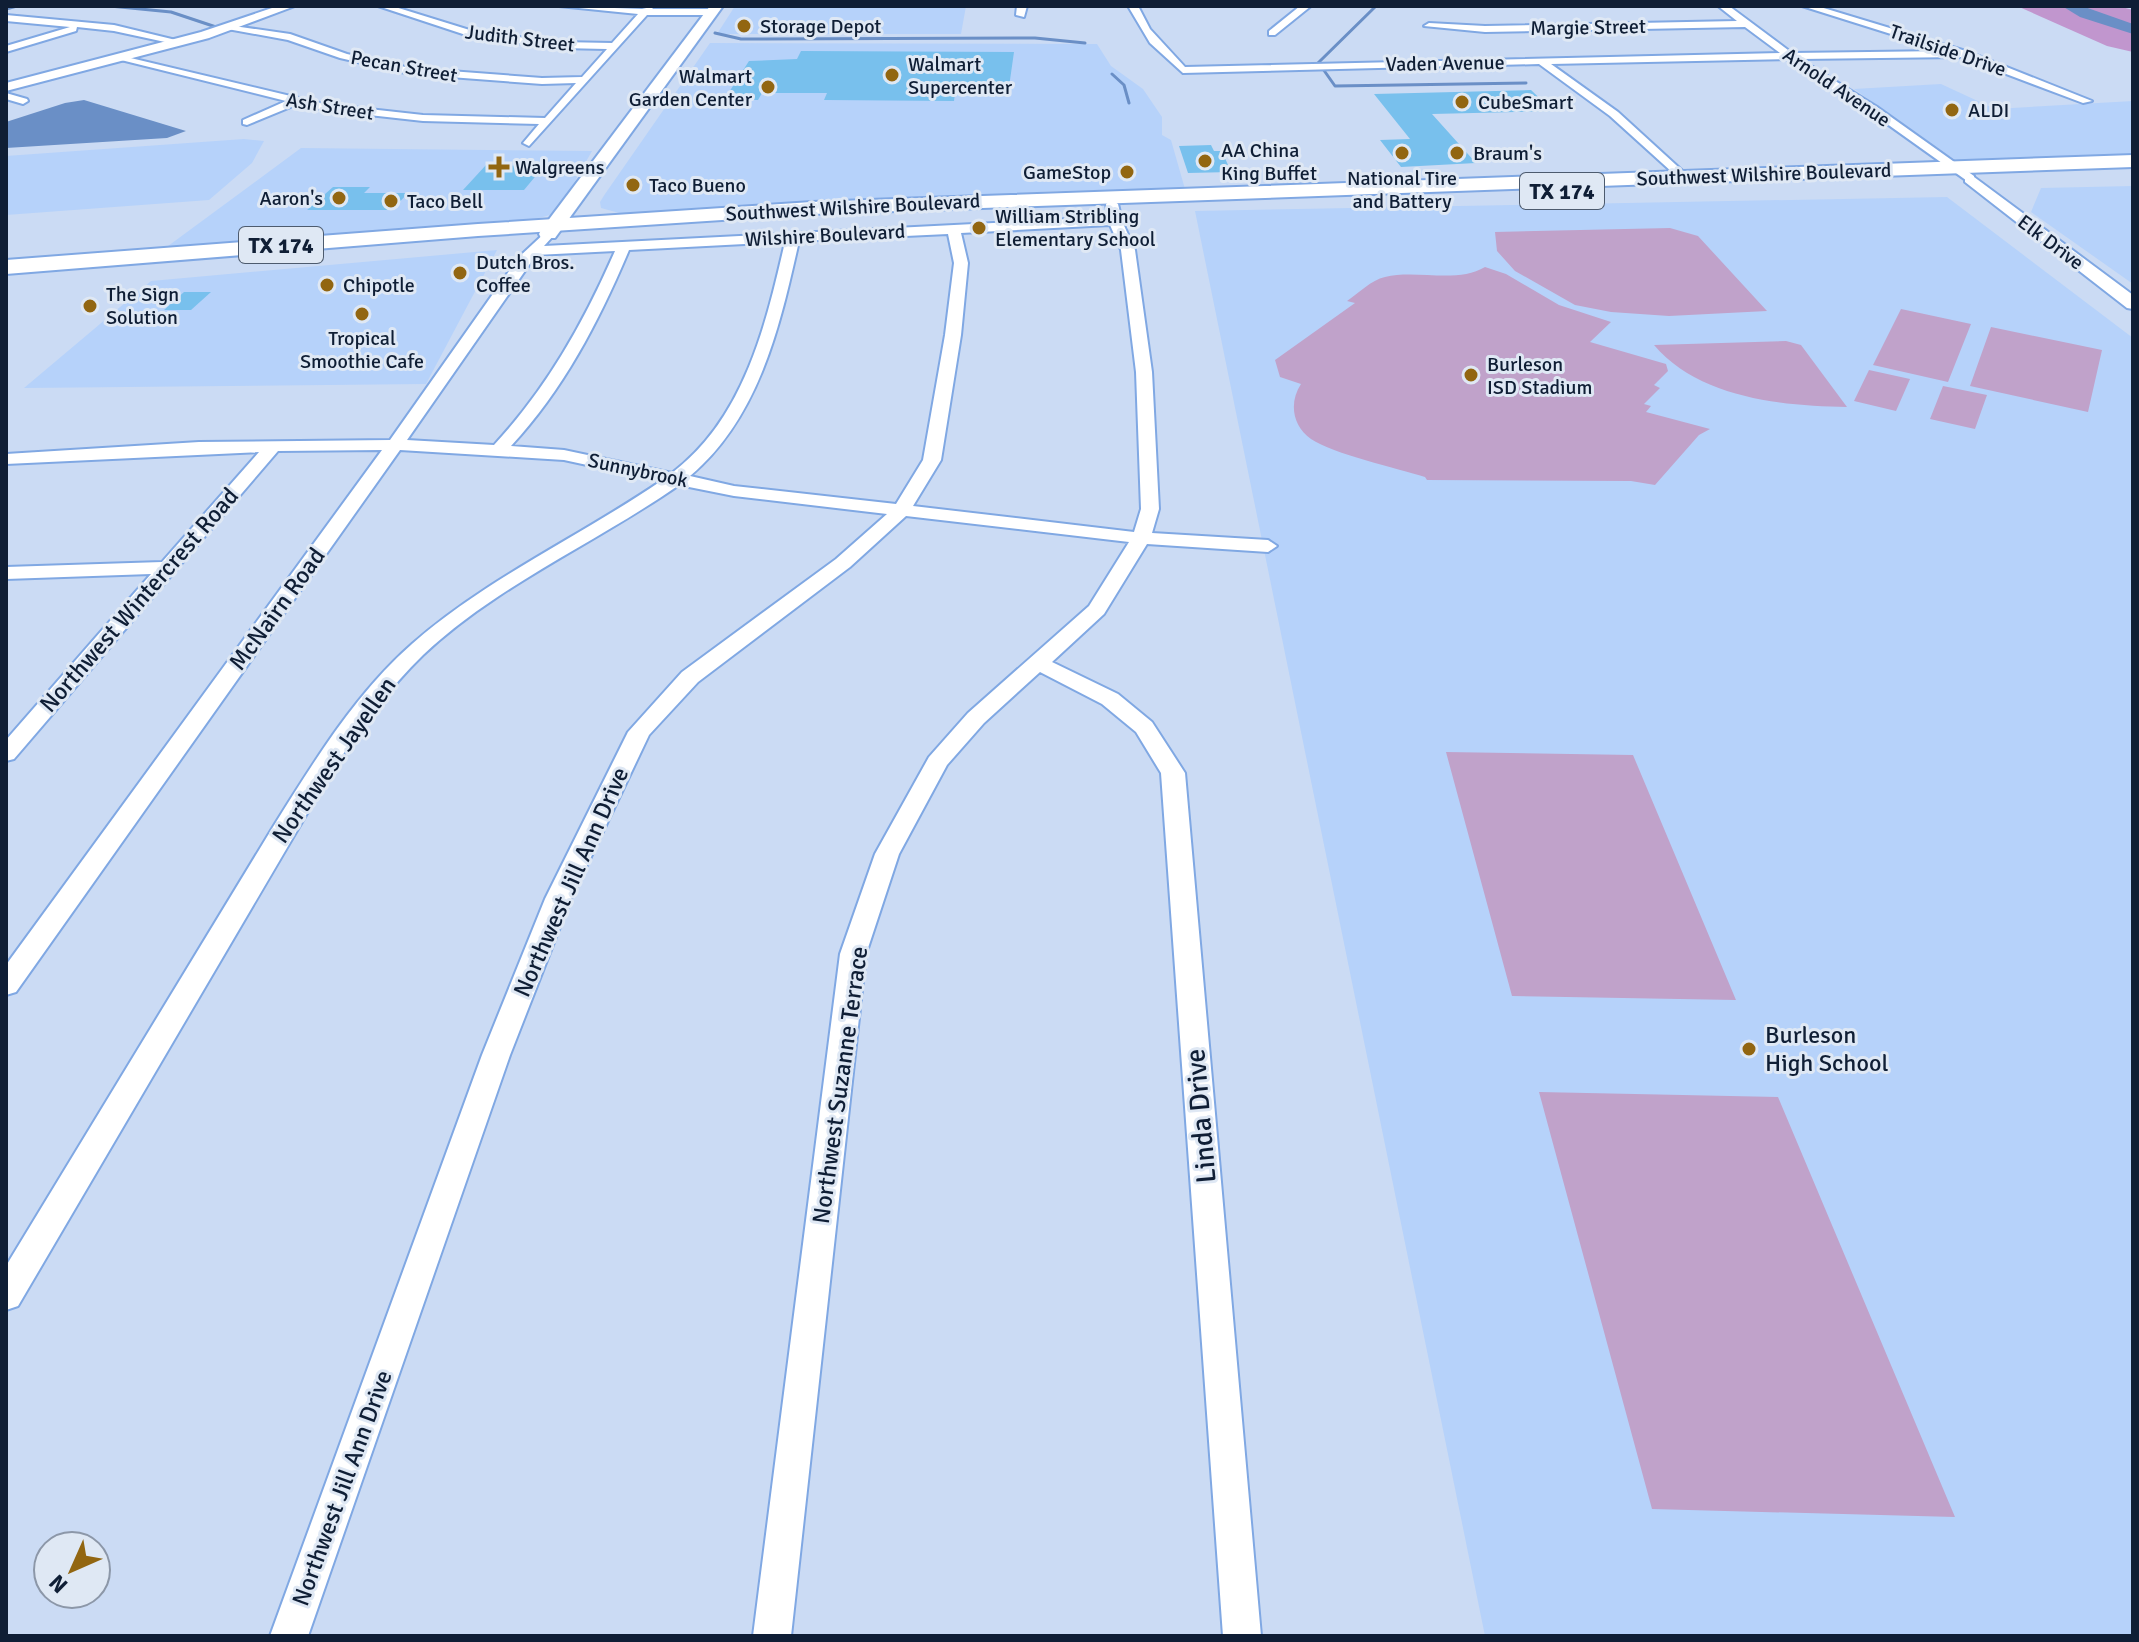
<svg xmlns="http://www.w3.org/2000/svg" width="2139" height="1642" font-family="Signika,sans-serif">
<rect width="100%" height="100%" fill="#cbdbf4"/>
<path fill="#b6d2fa" d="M735,6H966L961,34H717Z
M710,43L1097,44L1111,66L1143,89L1162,117V135L1171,140L1185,189L1057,191L623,214L601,208L600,202L605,194Z
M1941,84L1995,109L2133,101V155L1961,164L1854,89Z
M244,139L264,141L252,163L209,200L6,215V156Z
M301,148L592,151L562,204L550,215L528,221L164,249Z
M2133,186V284L2031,212L2041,188Z
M1947,197L2133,338V1636H1485L1195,211Z
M497,250L426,384L24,388L151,281Z"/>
<path fill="#c0a2ca" d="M1670,228L1698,236L1767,311L1669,316L1611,312L1575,305L1515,271L1497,251L1495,232Z
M1485,267L1506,274L1559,305L1611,322L1590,342L1666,364L1668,371L1654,385L1660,388L1644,404L1651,406L1646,412L1710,429L1699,435L1655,485L1631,481L1427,480L1425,477C1397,468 1333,454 1311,439C1292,426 1289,402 1301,384L1280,377L1275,360L1355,303L1347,301C1359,293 1371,280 1385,277C1416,269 1457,284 1485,267Z
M1901,309L1971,324L1948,382L1873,365Z
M1991,327L2102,350L2088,412L1970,386Z
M1786,341L1801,345L1847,407C1782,406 1699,398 1654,345Z
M1869,370L1910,379L1896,411L1854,401Z
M1943,386L1987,395L1975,429L1930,419Z
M1446,752L1633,755L1736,1000L1512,996Z
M1539,1092L1778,1097L1955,1517L1652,1509Z"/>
<path fill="#c196ce" d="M2017,6H2118L2133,10V52L2107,46Z"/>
<path fill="#6a8fc6" d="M84,100L186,131L167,138L6,148V122L65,103Z"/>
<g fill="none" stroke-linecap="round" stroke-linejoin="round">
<path stroke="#6a8fc6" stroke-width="3" d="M110,6L171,12L219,28
M6,9L17,6
M715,33L741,39L1035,38L1085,43
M1318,63L1376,6
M1323,69L1335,86L1526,83
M1112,74L1124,85L1129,103"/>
<path fill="#6a8fc6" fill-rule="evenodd" d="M2062,6H2082L2133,24V34L2080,17Z"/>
</g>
<path fill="#78c0ed" d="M801,51L1014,52L1008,94H955L954,101L824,100L827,93H762L758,100H724L749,61L797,59Z
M1531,90L1553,111L1432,114L1476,163L1401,167L1380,140L1410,139L1374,94Z
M1211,145L1214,151H1222L1231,172L1188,173L1179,146Z
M486,165L544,166L524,190H463Z
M333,187H370L364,193H408L392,210H307Z
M184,292H211L191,310H164Z"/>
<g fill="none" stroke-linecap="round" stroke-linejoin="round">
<g stroke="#80a8e3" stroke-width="4">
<path id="minor" d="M378,6H392L476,32L560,42L612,43L638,14L559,6L642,9L655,6L652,9H712L717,12L712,15H647L529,146L523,143L539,124L423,121L324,110L298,104L247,125L243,124V120L286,101L113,58L118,55L324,104L423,115L545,118L576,83L542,84L410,74L340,58L288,40L222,28L227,25L290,34L347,54L410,68L542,78L582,77L607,49L560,48L475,38Z
M1017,6H1027L1024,17L1016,15Z
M1128,6H1138L1150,29L1185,67L1780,53L1745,27L1485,32L1424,26L1429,23L1485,26L1737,21L1718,6H1729L1792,53L1945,51L1802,6H1817L1969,52L2092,101L2083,103L1961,57L1800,59L1877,107L1974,176V182L1970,183L1869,111L1815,80L1788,59L1551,64L1618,112L1687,175L1689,178L1683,182L1610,116L1539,64L1183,73L1150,43Z
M1300,6H1311L1275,35H1269V31Z
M6,15L114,25L184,42L179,45L114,31L77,27L76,31L6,52V46L70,27L6,21Z
M6,93L27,99L28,101L23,104L6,99Z
M1112,200L1118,204L1122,221L1135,250L1152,372L1159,509L1152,533L1268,540L1277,546L1268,552L1147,544L1104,614L1052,662L1118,694L1152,722L1185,773L1261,1636H1223L1161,773L1136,732L1102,704L1040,672L984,723L947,765L899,854L866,954L791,1636H753L840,954L875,854L929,757L968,713L1089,606L1129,542L906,516L850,567L698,682L649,735L571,899L510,1055L308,1636H270L482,1055L545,899L628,732L682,672L836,559L887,514L734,496L679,485C596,543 497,585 423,655C388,689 359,730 332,771L18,1306L6,1310V1266L273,827C313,763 355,694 412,644C487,578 579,537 661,481L564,460L400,450L16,992L6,995V965L382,450L278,451L14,759L6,761V740L151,574L6,579V567L162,562L259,452L6,464V454L199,442L390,440L519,257L548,230L555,234L544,246L1108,217L1106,204ZM1110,225L1121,250L1136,372L1141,509L1134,532L913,506L941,460L961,335L968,263L961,233ZM948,234L954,263L945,335L923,460L896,504L734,486L690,476C759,418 780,326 799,241ZM785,242C766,325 744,419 672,473L564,450L511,446C564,389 599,321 629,250ZM615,251C584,322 547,388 494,445L407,440L536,255Z"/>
</g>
<g stroke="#80a8e3" stroke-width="4">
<path id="tertiary" d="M278,6H295L209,38L6,91V83L201,32Z
M1970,174L2133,295V309L2127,308L1965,182V176Z"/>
</g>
<g stroke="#80a8e3" stroke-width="4">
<path id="secondary" d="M710,6H723L555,238H541L539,234L541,230Z"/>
</g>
<g stroke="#80a8e3" stroke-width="4">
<path id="primary" d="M2133,155V167L812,214L478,236L6,274V260L478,224L812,202Z"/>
</g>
<use href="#minor" fill="#fff" fill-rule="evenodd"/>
<use href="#tertiary" fill="#fff" fill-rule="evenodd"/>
<use href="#secondary" fill="#fff" fill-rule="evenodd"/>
<use href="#primary" fill="#fff" fill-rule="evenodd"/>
</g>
<g fill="#926611" stroke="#dfe8f4" stroke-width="3">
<circle cx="744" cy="26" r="8"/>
<circle cx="892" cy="75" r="8"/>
<circle cx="768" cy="87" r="8"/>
<circle cx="1462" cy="102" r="8"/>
<circle cx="1952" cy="110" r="8"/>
<circle cx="1402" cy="153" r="8"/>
<circle cx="1457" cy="153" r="8"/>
<circle cx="1205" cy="161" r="8"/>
<path d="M495 155h8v8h8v8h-8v8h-8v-8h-8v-8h8z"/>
<circle cx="1127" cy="172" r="8"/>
<circle cx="633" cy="185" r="8"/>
<circle cx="339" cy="198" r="8"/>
<circle cx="391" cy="201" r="8"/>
<circle cx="979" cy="228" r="8"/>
<circle cx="460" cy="273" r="8"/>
<circle cx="327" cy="285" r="8"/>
<circle cx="90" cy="306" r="8"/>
<circle cx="362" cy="314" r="8"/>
<circle cx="1471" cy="375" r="8"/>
<circle cx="1749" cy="1049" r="8"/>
</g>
<g text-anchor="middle" stroke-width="6" stroke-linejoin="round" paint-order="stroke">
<g font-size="20" fill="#0f1e35" stroke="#dfe8f4" text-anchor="start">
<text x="760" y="33">Storage Depot</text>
<text x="908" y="71">Walmart<tspan x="908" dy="23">Supercenter</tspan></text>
<text x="752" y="83" text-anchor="end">Walmart<tspan x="752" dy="23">Garden Center</tspan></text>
<text x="1478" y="109">CubeSmart</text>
<text x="1968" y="117">ALDI</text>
<text x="1221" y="157">AA China<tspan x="1221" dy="23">King Buffet</tspan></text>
<text x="1473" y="160">Braum's</text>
<text x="515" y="174">Walgreens</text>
<text x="1111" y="179" text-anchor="end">GameStop</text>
<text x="1402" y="185" text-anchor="middle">National Tire<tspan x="1402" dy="23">and Battery</tspan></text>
<text x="649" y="192">Taco Bueno</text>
<text x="323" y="205" text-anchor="end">Aaron's</text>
<text x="407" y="208">Taco Bell</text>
<text x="995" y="223">William Stribling<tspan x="995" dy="23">Elementary School</tspan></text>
<text x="476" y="269">Dutch Bros.<tspan x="476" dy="23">Coffee</tspan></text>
<text x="343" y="292">Chipotle</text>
<text x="106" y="301">The Sign<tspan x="106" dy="23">Solution</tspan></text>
<text x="362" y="345" text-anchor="middle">Tropical<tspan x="362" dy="23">Smoothie Cafe</tspan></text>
<text x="1487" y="371">Burleson<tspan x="1487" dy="23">ISD Stadium</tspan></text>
</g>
<g font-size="20" fill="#0f1e35" stroke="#dfe8f4">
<text transform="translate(1588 27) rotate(-1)" y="7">Margie Street</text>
<text transform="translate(520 38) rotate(7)" y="7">Judith Street</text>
<text transform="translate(1948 50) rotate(19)" y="7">Trailside Drive</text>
<text transform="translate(1445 63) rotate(-1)" y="7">Vaden Avenue</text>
<text transform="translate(404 66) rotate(10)" y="7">Pecan Street</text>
<text transform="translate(1837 87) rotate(34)" y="7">Arnold Avenue</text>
<text transform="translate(330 106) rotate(9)" y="7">Ash Street</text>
<text transform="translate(1764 174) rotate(-2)" y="7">Southwest Wilshire Boulevard</text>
<text transform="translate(853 207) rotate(-3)" y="7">Southwest Wilshire Boulevard</text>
<text transform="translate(825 235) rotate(-3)" y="7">Wilshire Boulevard</text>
<text transform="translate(2051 242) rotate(37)" y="7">Elk Drive</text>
<text transform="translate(638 470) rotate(12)" y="7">Sunnybrook</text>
</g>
<g fill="#dfe8f4" stroke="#4d5b6e" stroke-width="2">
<rect x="1520" y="173" width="84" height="36" rx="6"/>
<rect x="239" y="227" width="84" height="36" rx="6"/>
</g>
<g font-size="22" font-weight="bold" fill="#0f1e35">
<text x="1562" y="199">TX 174</text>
<text x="281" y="253">TX 174</text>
</g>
<g font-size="24" fill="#0f1e35" stroke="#dfe8f4">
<text transform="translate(139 600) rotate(-49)" y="8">Northwest Wintercrest Road</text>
<text transform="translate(277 609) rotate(-54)" y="8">McNairn Road</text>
<text transform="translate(334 760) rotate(-55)" y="8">Northwest Jayellen</text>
<text transform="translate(571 882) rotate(-66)" y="8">Northwest Jill Ann Drive</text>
<text transform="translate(840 1085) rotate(-82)" y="8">Northwest Suzanne Terrace</text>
<text transform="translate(342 1488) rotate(-70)" y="8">Northwest Jill Ann Drive</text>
</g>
<g font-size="24" fill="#0f1e35" stroke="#dfe8f4" text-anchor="start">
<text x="1765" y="1043">Burleson<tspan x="1765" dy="28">High School</tspan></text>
</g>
<g font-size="28" fill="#0f1e35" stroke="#dfe8f4">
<text transform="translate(1200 1116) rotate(-95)" y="10">Linda Drive</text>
</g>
</g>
<rect width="2139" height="1642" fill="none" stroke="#0f1e35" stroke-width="16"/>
<g transform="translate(72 1570) rotate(225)"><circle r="38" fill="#dfe8f4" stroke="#8c97a8" stroke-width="2"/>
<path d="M0-6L14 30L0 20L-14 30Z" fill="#926611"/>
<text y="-12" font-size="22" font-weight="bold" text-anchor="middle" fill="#0f1e35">N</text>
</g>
</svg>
